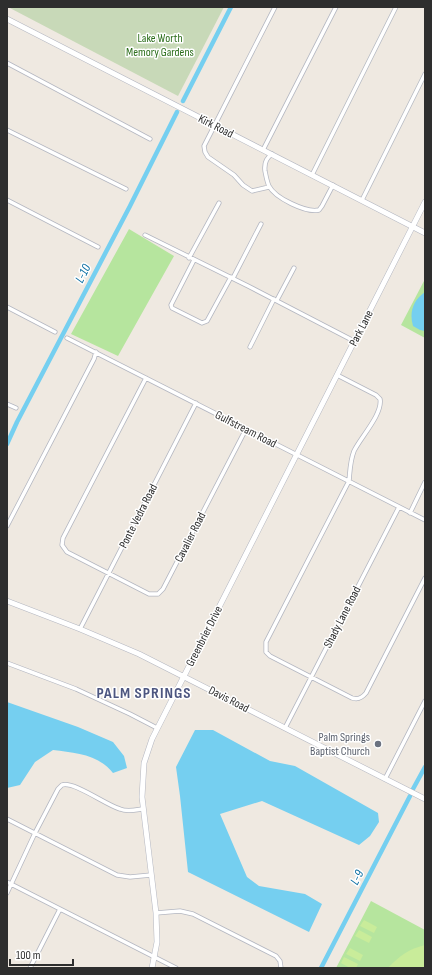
<svg xmlns="http://www.w3.org/2000/svg" width="432" height="975" font-family="'Sofia Sans Condensed',sans-serif">
<rect width="100%" height="100%" fill="#efe9e1"/>
<path fill="#b6e59e" d="M129,229L174,256L118,356L71,334Z
M425,279V338L401,325Z
M371,901L425,930V968H336Z"/>
<path fill="#c8d9b8" d="M8,7H224L178,96Z"/>
<path fill="#c9ec9a" d="M364,920L377,927L374,933L360,926Z
M359,930L372,937L369,943L355,936Z
M425,945V968H388C399,956 409,949 425,945Z
M350,948L363,955L360,961L346,954Z
M344,957L358,964L356,968H350L341,963Z"/>
<path fill="#75cff0" d="M425,292V331L420,330L413,326C409,313 413,300 425,292Z
M7,702L78,727L113,742L124,756L127,768L113,773C98,754 75,753 53,750L35,762L20,785L7,788Z
M195,730H213L270,761L295,766L378,813L379,822L370,836L359,845L262,801L220,814L247,877L259,886L305,894L322,904L309,932L188,872L180,796L176,767Z"/>
<g fill="none" stroke-linecap="round" stroke-linejoin="round">
<path stroke="#75cff0" stroke-width="4.5" d="M183,101L231,7
M7,444L17,422L130,206L177,112
M413,789L425,767
M321,968L410,796"/>
<g stroke="#b4b7c1" stroke-width="5">
<path id="street" d="M7,63L150,139
M7,130L126,189
M263,150L336,7
M272,154C266,158 264,163 265,171C266,176 267,182 269,186C275,198 306,213 319,210L322,206L333,185
M312,175L396,7
M269,187L252,191L243,185L234,175L208,157L205,152L204,146L275,7
M7,200L98,247
M362,200L425,74
M145,235L248,286L354,341
M189,258L219,203
M194,260L171,305L172,308L202,323L207,321L231,277
M233,278L261,224
M277,300L294,268
M7,307L55,332
M67,338L425,520
M250,347L274,299
M337,375L376,395L380,399C383,414 360,438 354,451C350,461 350,471 349,481L266,642V652L270,656L352,698C358,700 362,698 366,693L425,578
M146,378L63,538L62,545L67,552L149,594H158L163,589L246,429
M7,404L16,408
M410,513L425,482
M7,526L94,359L96,352
M80,629L196,403
M7,663L76,689L130,714L157,728
M285,728L399,507
M385,779L425,701
M7,819L117,875L130,877L151,875
M7,882L176,968
M7,893L35,833L58,789L62,785C74,781 106,805 120,809C127,812 135,810 142,809
M156,913L180,911L193,914L276,956L280,961L281,968
M30,968L60,909"/>
</g>
<g stroke="#b4b7c1" stroke-width="6">
<path id="secondary" d="M7,19L425,233
M7,601L80,629L139,654L425,799
M152,968L157,942L156,913L142,797L144,763L152,739L425,202"/>
</g>
<use href="#street" stroke="#fff" stroke-width="3.5"/>
<use href="#secondary" stroke="#fff" stroke-width="5"/>
</g>
<circle fill="#6b7280" stroke="#fff" stroke-width="1.5" cx="378" cy="744" r="4"/>
<g text-anchor="middle" stroke-width="3" stroke-linejoin="round" paint-order="stroke">
<g font-size="12" fill="#2c6e1b" stroke="#fff">
<text x="160" y="42">Lake Worth<tspan x="160" dy="14">Memory Gardens</tspan></text>
</g>
<g font-size="12" fill="#2e2e2e" stroke="#fff">
<text transform="translate(216 126) rotate(27)" y="4">Kirk Road</text>
<text transform="translate(361 328) rotate(-63)" y="4">Park Lane</text>
<text transform="translate(246 429) rotate(27)" y="4">Gulfstream Road</text>
<text transform="translate(138 516) rotate(-63)" y="4">Ponte Vedra Road</text>
<text transform="translate(190 537) rotate(-63)" y="4">Cavalier Road</text>
<text transform="translate(342 617) rotate(-63)" y="4">Shady Lane Road</text>
<text transform="translate(204 636) rotate(-63)" y="4">Greenbrier Drive</text>
<text transform="translate(229 699) rotate(27)" y="4">Davis Road</text>
</g>
<g font-size="12" fill="#5b616d" stroke="#fff" text-anchor="end">
<text x="370" y="741">Palm Springs<tspan x="370" dy="14">Baptist Church</tspan></text>
</g>
<g font-size="13" font-style="italic" fill="#0d6fa3" stroke="#fff">
<text transform="translate(82 273) rotate(-63)" y="5">L-10</text>
<text transform="translate(356 877) rotate(-63)" y="5">L-9</text>
</g>
<g font-size="16" font-weight="bold" letter-spacing="1" fill="#4d5680" stroke="#fff">
<text x="144" y="698">PALM SPRINGS</text>
</g>
</g>
<rect width="432" height="975" fill="none" stroke="#2e2e2e" stroke-width="16"/>
<path d="M10 959v6h63v-6" fill="none" stroke="#2e2e2e" stroke-width="2"/>
<text x="16" y="959" font-size="12" fill="#2e2e2e" stroke="#ffffff" stroke-width="3" paint-order="stroke">100 m</text>
</svg>
